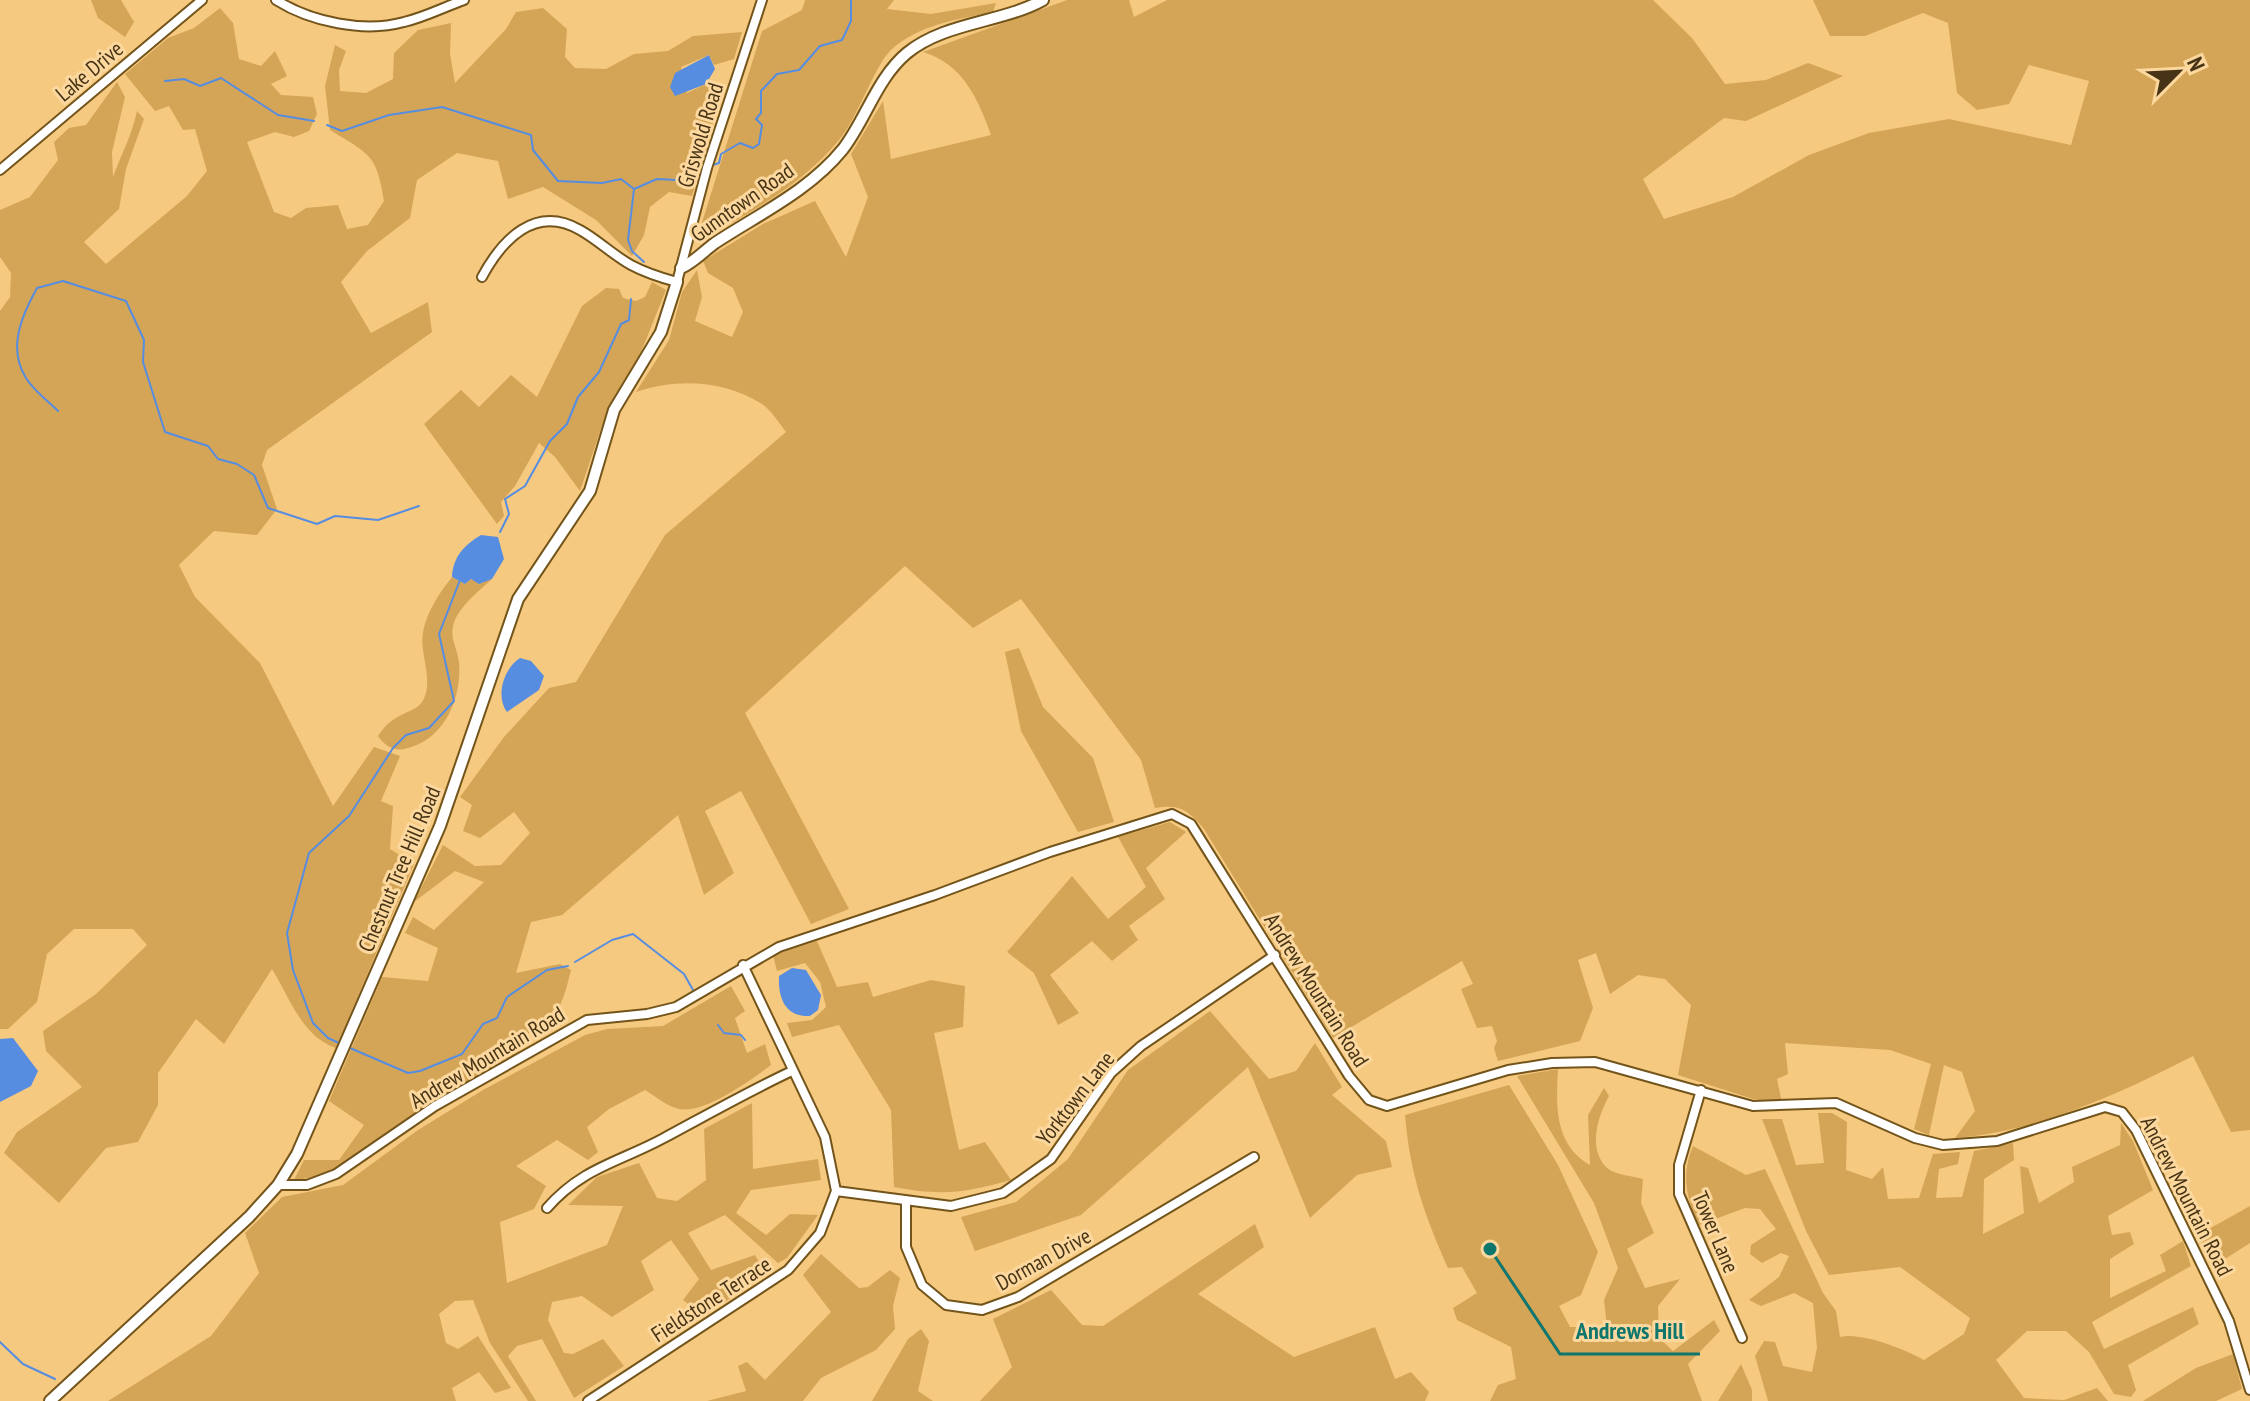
<svg xmlns="http://www.w3.org/2000/svg" width="2250" height="1401" font-family="'PT Sans Narrow',sans-serif">
<rect width="100%" height="100%" fill="#f6c980"/>
<path fill="#d4a556" d="M91,0H121L134,22L125,37L98,18Z
M805,0H894L887,9L931,14L996,3L993,12C958,19 918,25 891,50C875,65 857,119 839,140C803,184 750,213 701,240L699,232L762,31L802,10Z
M1067,0H1129L1134,17L1167,0H1653L1692,38L1725,84L1766,80L1808,63L1843,76L1746,121L1724,118L1643,179L1664,219L1733,197L1809,155L1869,133L1949,119L2071,145L2089,81L2029,65L2009,104L1977,110L1957,93L1948,23L1923,13L1865,36H1830L1813,0H2250V1130L2231,1132L2193,1056C2121,1093 2037,1132 1955,1138L1975,1111L1962,1072L1944,1065L1929,1135L1914,1129L1931,1064L1890,1050L1785,1043L1788,1074L1777,1079L1782,1103L1753,1099L1678,1075L1691,1005L1665,979L1638,975L1610,994L1596,953L1578,960L1593,1008L1580,1041L1498,1061L1494,1048L1497,1041L1492,1026L1477,1028L1461,989L1473,984L1462,961L1333,1038L1204,829C1188,810 1180,804 1155,808L1141,760L1021,599L973,628L905,566L745,713L849,909L811,924L741,791L705,811L734,873L704,895L678,815L562,915L531,922L516,973L560,964L571,970C567,985 564,1001 555,1014C543,1031 516,1030 519,1056C481,1075 441,1095 406,1119C368,1145 342,1177 294,1180L304,1160H339L364,1125L329,1101L382,977L428,981L438,948L405,933L413,917L434,930L484,882L455,871L414,902L443,845L475,866L501,865L530,833L514,812L480,838L463,831L472,805L460,797L504,737L549,688L576,682L665,535L786,432C779,423 771,410 762,404C724,380 677,378 636,392L669,340L682,292L697,270L702,297L695,321L732,337L743,312L733,288L708,273L703,261L763,224L815,201L846,257L868,197L851,154L883,101L891,159L991,135C978,99 963,64 923,52Z
M220,8L233,23L239,59L261,66L275,51L287,76L271,84L281,95L313,97L317,114L309,131L294,137L275,132L247,142L274,212L291,218L306,208L338,205L347,229L368,225L384,201C377,154 369,154 330,130L325,86L335,45L346,51L339,70L340,91L366,93L393,79L394,53L418,30L451,23L450,54L455,83L506,29L516,12L543,8L567,29L565,57L575,68L606,69L634,54L668,51L693,36L742,32L734,59L714,65L709,55L681,67L687,93L706,84L722,93L692,196L669,192L650,207L644,235L632,256L596,220L543,187L508,199L498,161L457,153L417,180L410,218L367,251L341,282L371,333L428,302L432,332L267,450L262,465L277,509L257,535L214,531L179,565L195,597L260,663L333,806L374,747L400,756L381,801L393,806L390,849L414,864L336,1048C302,1037 289,996 272,969L224,1044L196,1019L158,1073V1105L138,1142L106,1148L59,1203L4,1153L17,1132L82,1087L46,1051L43,1031L96,994L147,945L133,929H74L47,954L37,1002L8,1029H0V311L10,297L11,273L0,257V210L30,197L58,160L54,142L69,128L86,125L117,82L125,97L112,152L113,177C121,155 132,135 137,111L144,119L126,169L119,209L84,242L106,264L187,196L207,171L195,129L183,130L169,106L155,111L125,74L168,38L194,28Z
M652,282L666,290L641,352L609,405L580,491L555,457L539,443L515,486L501,502L504,516L497,524L424,424L461,390L479,407L511,375L537,397L582,306L606,288L619,289L623,298L636,301L645,297Z
M452,577L465,584L471,579L479,583L492,579C479,591 457,608 453,626C450,639 458,650 459,663C462,698 444,742 404,749C393,751 384,745 378,736C394,711 414,714 422,702C435,682 419,654 423,633C426,613 440,592 452,577Z
M1019,648L1043,707L1093,758L1114,822L1078,832L1021,731L1005,652Z
M1170,822L1186,832L1146,868L1165,899L1129,926L1138,940L1112,961L1092,941L1050,975L1079,1013L1058,1025L1034,973L1007,952L1072,876L1108,919L1146,887L1118,837Z
M817,941L837,987L868,982L873,997L931,980L965,986L963,1027L934,1033L959,1150L985,1142L1011,1180C965,1193 941,1196 894,1187L891,1110L839,1025L792,1037L787,1023L812,1020L826,1007L820,982L805,963L777,971L773,955Z
M731,986L745,1011L735,1018L747,1053L765,1044L771,1065C751,1080 705,1114 679,1109C668,1107 655,1096 645,1090L609,1109L587,1127L598,1152L588,1160L557,1140L516,1166L546,1186L534,1209L500,1222L507,1283L607,1245L623,1206L568,1205L597,1177L639,1163L657,1198L677,1201L706,1180L704,1129L752,1103L753,1169L818,1159L821,1180L751,1190L736,1213L766,1235L790,1214L818,1215L787,1258L778,1263L725,1215L688,1233L711,1270L755,1255L766,1274L704,1316L683,1300L699,1279L671,1240L641,1261L654,1290L612,1317L582,1296L552,1302L548,1320L564,1353L573,1354L603,1339L624,1366L574,1398L542,1339L517,1346L508,1356L536,1401H528L490,1343L473,1300L455,1301L439,1314L446,1343L458,1349L478,1336L511,1388L495,1393L479,1372L452,1388L456,1401H108L211,1336L259,1273L245,1233L282,1197L343,1185L418,1130L483,1090L585,1035L607,1029L663,1026Z
M1210,1011L1269,1079L1296,1071L1315,1043L1342,1087L1332,1095L1386,1141L1392,1167L1357,1175L1310,1218L1248,1067L1081,1215L975,1251L961,1217L1016,1202L1068,1159L1128,1070Z
M1558,1069C1556,1106 1554,1144 1590,1165L1588,1115L1604,1088L1609,1096C1598,1116 1587,1149 1607,1168C1615,1175 1633,1176 1643,1179L1641,1203L1654,1233L1627,1249L1645,1288L1680,1279L1658,1306L1659,1338L1673,1351L1714,1320L1720,1331L1688,1364L1702,1401H1490L1498,1385L1516,1379L1511,1347L1457,1320L1453,1308L1477,1293L1462,1267L1448,1268C1424,1214 1410,1174 1405,1115L1509,1085L1558,1165L1598,1252L1581,1295L1559,1306L1570,1327H1607L1604,1300L1618,1268L1594,1203L1517,1076Z
M1818,1113H1832L1847,1122L1846,1170L1872,1179L1883,1167L1888,1199L1919,1198L1933,1154L1960,1152L1958,1164L1939,1169L1936,1198L1962,1197L1974,1151L2013,1143L2014,1160L1984,1179L1983,1234L2024,1213L2020,1166L2028,1168L2039,1203L2074,1182L2072,1167L2120,1145L2121,1123L2133,1141L2153,1190L2108,1216L2112,1235L2130,1232L2134,1244L2110,1259V1298L2166,1271L2160,1255L2183,1241L2191,1266L2092,1322L2104,1349L2193,1307L2199,1324L2128,1365L2136,1390L2131,1397L2114,1394L2089,1352L2066,1331H2027L1996,1360L2024,1398L2064,1400L2097,1388L2108,1401H1768L1755,1356L1764,1341L1775,1342L1783,1366L1812,1372L1817,1348L1813,1303L1794,1293L1761,1306L1749,1300L1779,1277L1789,1256L1781,1253L1762,1263L1750,1254L1751,1245L1776,1229L1760,1209L1745,1208L1699,1225C1686,1198 1681,1175 1693,1146L1746,1175L1765,1169L1823,1293L1836,1311L1840,1337C1862,1332 1903,1349 1924,1360L1964,1334L1970,1318L1900,1267L1829,1275L1806,1231L1762,1119H1782L1796,1165L1824,1163Z
M2250,1206V1243L2214,1266L2198,1235Z
M1255,1224L1264,1247L1198,1294L1294,1357L1375,1327L1395,1379L1411,1372L1429,1392L1425,1401H980L1012,1367L993,1319L1051,1290L1082,1325L1103,1326Z
M821,1254L859,1288L868,1287L890,1270L900,1278L893,1306L895,1329L876,1350L821,1378L803,1401H707L746,1391L738,1366L747,1362L765,1380L831,1312L803,1275Z
M921,1329L929,1341L918,1391L933,1401H872L908,1339Z
M2233,1354L2242,1389L2216,1401H2143L2196,1368Z
M1741,1364L1752,1390V1401H1718Z"/>
<path fill="#568de1" d="M709,55L715,69L706,84L675,96L670,87L675,73Z
M481,535L498,537L504,559L492,579L479,584L471,579L465,584L452,577C453,557 464,545 481,535Z
M520,658L531,661L544,676L539,690L507,712C495,696 504,668 520,658Z
M792,968L806,970L821,995L818,1010L810,1016C785,1017 778,998 779,976Z
M13,1038L38,1071L31,1086L0,1102V1039Z"/>
<g fill="none" stroke-linecap="round" stroke-linejoin="round">
<path stroke="#568de1" stroke-width="2" d="M165,81L184,79L200,86L221,78L278,115L314,121
M327,125L342,131L389,115L442,107L531,135L533,150L558,181L602,183L621,179L634,189
M713,165L719,163L721,154L740,143L753,148L759,144L762,125L756,119L761,113V91L777,74L799,70L820,46L842,40L851,21V0
M644,262L632,251L628,240L634,189L657,179L677,180L703,165
M58,411C48,401 33,390 26,378C7,348 22,315 37,288L63,281L126,301L144,340L143,362L165,432L208,446L218,459L237,464L254,475L268,508L317,524L335,516L378,520L419,506
M500,532L509,514L505,499L525,486L550,441L567,424L578,397L599,372L621,324L629,320L631,299
M575,962L612,940L633,934L684,974L693,990
M718,1025L724,1033L741,1035L745,1040
M339,1043L328,1038L313,1023L293,970L287,933L309,853L349,816L393,748L406,735L429,728L454,701L439,634L460,580
M350,1048L408,1073L420,1071L462,1054L483,1024L497,1018L507,997L547,970L568,966
M0,1342L23,1364L55,1379"/>
<g stroke="#73541a" stroke-width="12">
<path id="minor" d="M276,0C311,22 364,33 404,22C425,17 444,7 464,0
M0,170L202,0
M482,277C502,240 535,204 580,230C598,240 613,255 631,265C646,273 662,278 677,282L707,168L762,0
M1701,1090L1679,1165V1194L1742,1338
M278,1185H307L336,1174L435,1106L587,1020L647,1014L676,1007L779,947L935,895L1050,852L1172,814L1191,824L1349,1076L1369,1100L1387,1106L1508,1070L1552,1063L1595,1062L1753,1106L1836,1103L1915,1138L1943,1145L1997,1141L2105,1107L2122,1112L2136,1130L2229,1321L2250,1390
M836,1191L951,1206L1003,1193L1051,1159L1111,1073L1141,1046L1275,955
M906,1200V1247L922,1285L946,1305L982,1310L1018,1297L1254,1157
M547,1208C582,1168 619,1162 662,1139C705,1116 747,1092 792,1071
M588,1401L788,1270L820,1233L836,1191L825,1137L743,965"/>
</g>
<g stroke="#73541a" stroke-width="14">
<path id="tertiary" d="M681,268C694,262 704,251 715,243C759,214 809,191 843,149C866,119 877,78 907,53C945,22 1001,23 1043,0
M50,1401L249,1217L278,1185L297,1154L440,826L518,599L590,491L614,410L661,332L677,282"/>
</g>
<use href="#minor" stroke="#fff" stroke-width="8"/>
<use href="#tertiary" stroke="#fff" stroke-width="10"/>
</g>
<g text-anchor="middle" stroke-width="6" stroke-linejoin="round" paint-order="stroke">
<g font-size="22" fill="#473416" stroke="#fcd89e">
<text transform="translate(89 71) rotate(-40)" y="8">Lake Drive</text>
<text transform="translate(700 135) rotate(-73)" y="8">Griswold Road</text>
<text transform="translate(742 202) rotate(-35)" y="8">Gunntown Road</text>
<text transform="translate(399 869) rotate(-67)" y="8">Chestnut Tree Hill Road</text>
<text transform="translate(1317 990) rotate(58)" y="8">Andrew Mountain Road</text>
<text transform="translate(487 1057) rotate(-31)" y="8">Andrew Mountain Road</text>
<text transform="translate(1075 1098) rotate(-52)" y="8">Yorktown Lane</text>
<text transform="translate(2187 1196) rotate(63)" y="8">Andrew Mountain Road</text>
<text transform="translate(1716 1232) rotate(67)" y="8">Tower Lane</text>
<text transform="translate(1043 1259) rotate(-29)" y="8">Dorman Drive</text>
<text transform="translate(711 1299) rotate(-33)" y="8">Fieldstone Terrace</text>
</g>
</g>
<path fill="none" stroke="#0f766e" stroke-width="3" d="M1490 1249L1560 1354H1700"/>
<circle fill="#0f766e" stroke="#fcd89e" stroke-width="3" cx="1490" cy="1249" r="8"/>
<g font-size="24" text-anchor="middle" font-weight="bold" fill="#0f766e" stroke="#fcd89e" stroke-width="6" stroke-linejoin="round" paint-order="stroke">
<text x="1630" y="1339">Andrews Hill</text>
</g>
<g transform="translate(2178 72) rotate(66)" stroke="#fcd89e" stroke-width="6" paint-order="stroke">
<path d="M0-6L14 30L0 20L-14 30Z" fill="#473416"/>
<text y="-12" font-size="22" font-weight="bold" text-anchor="middle" fill="#473416">N</text>
</g>
</svg>
